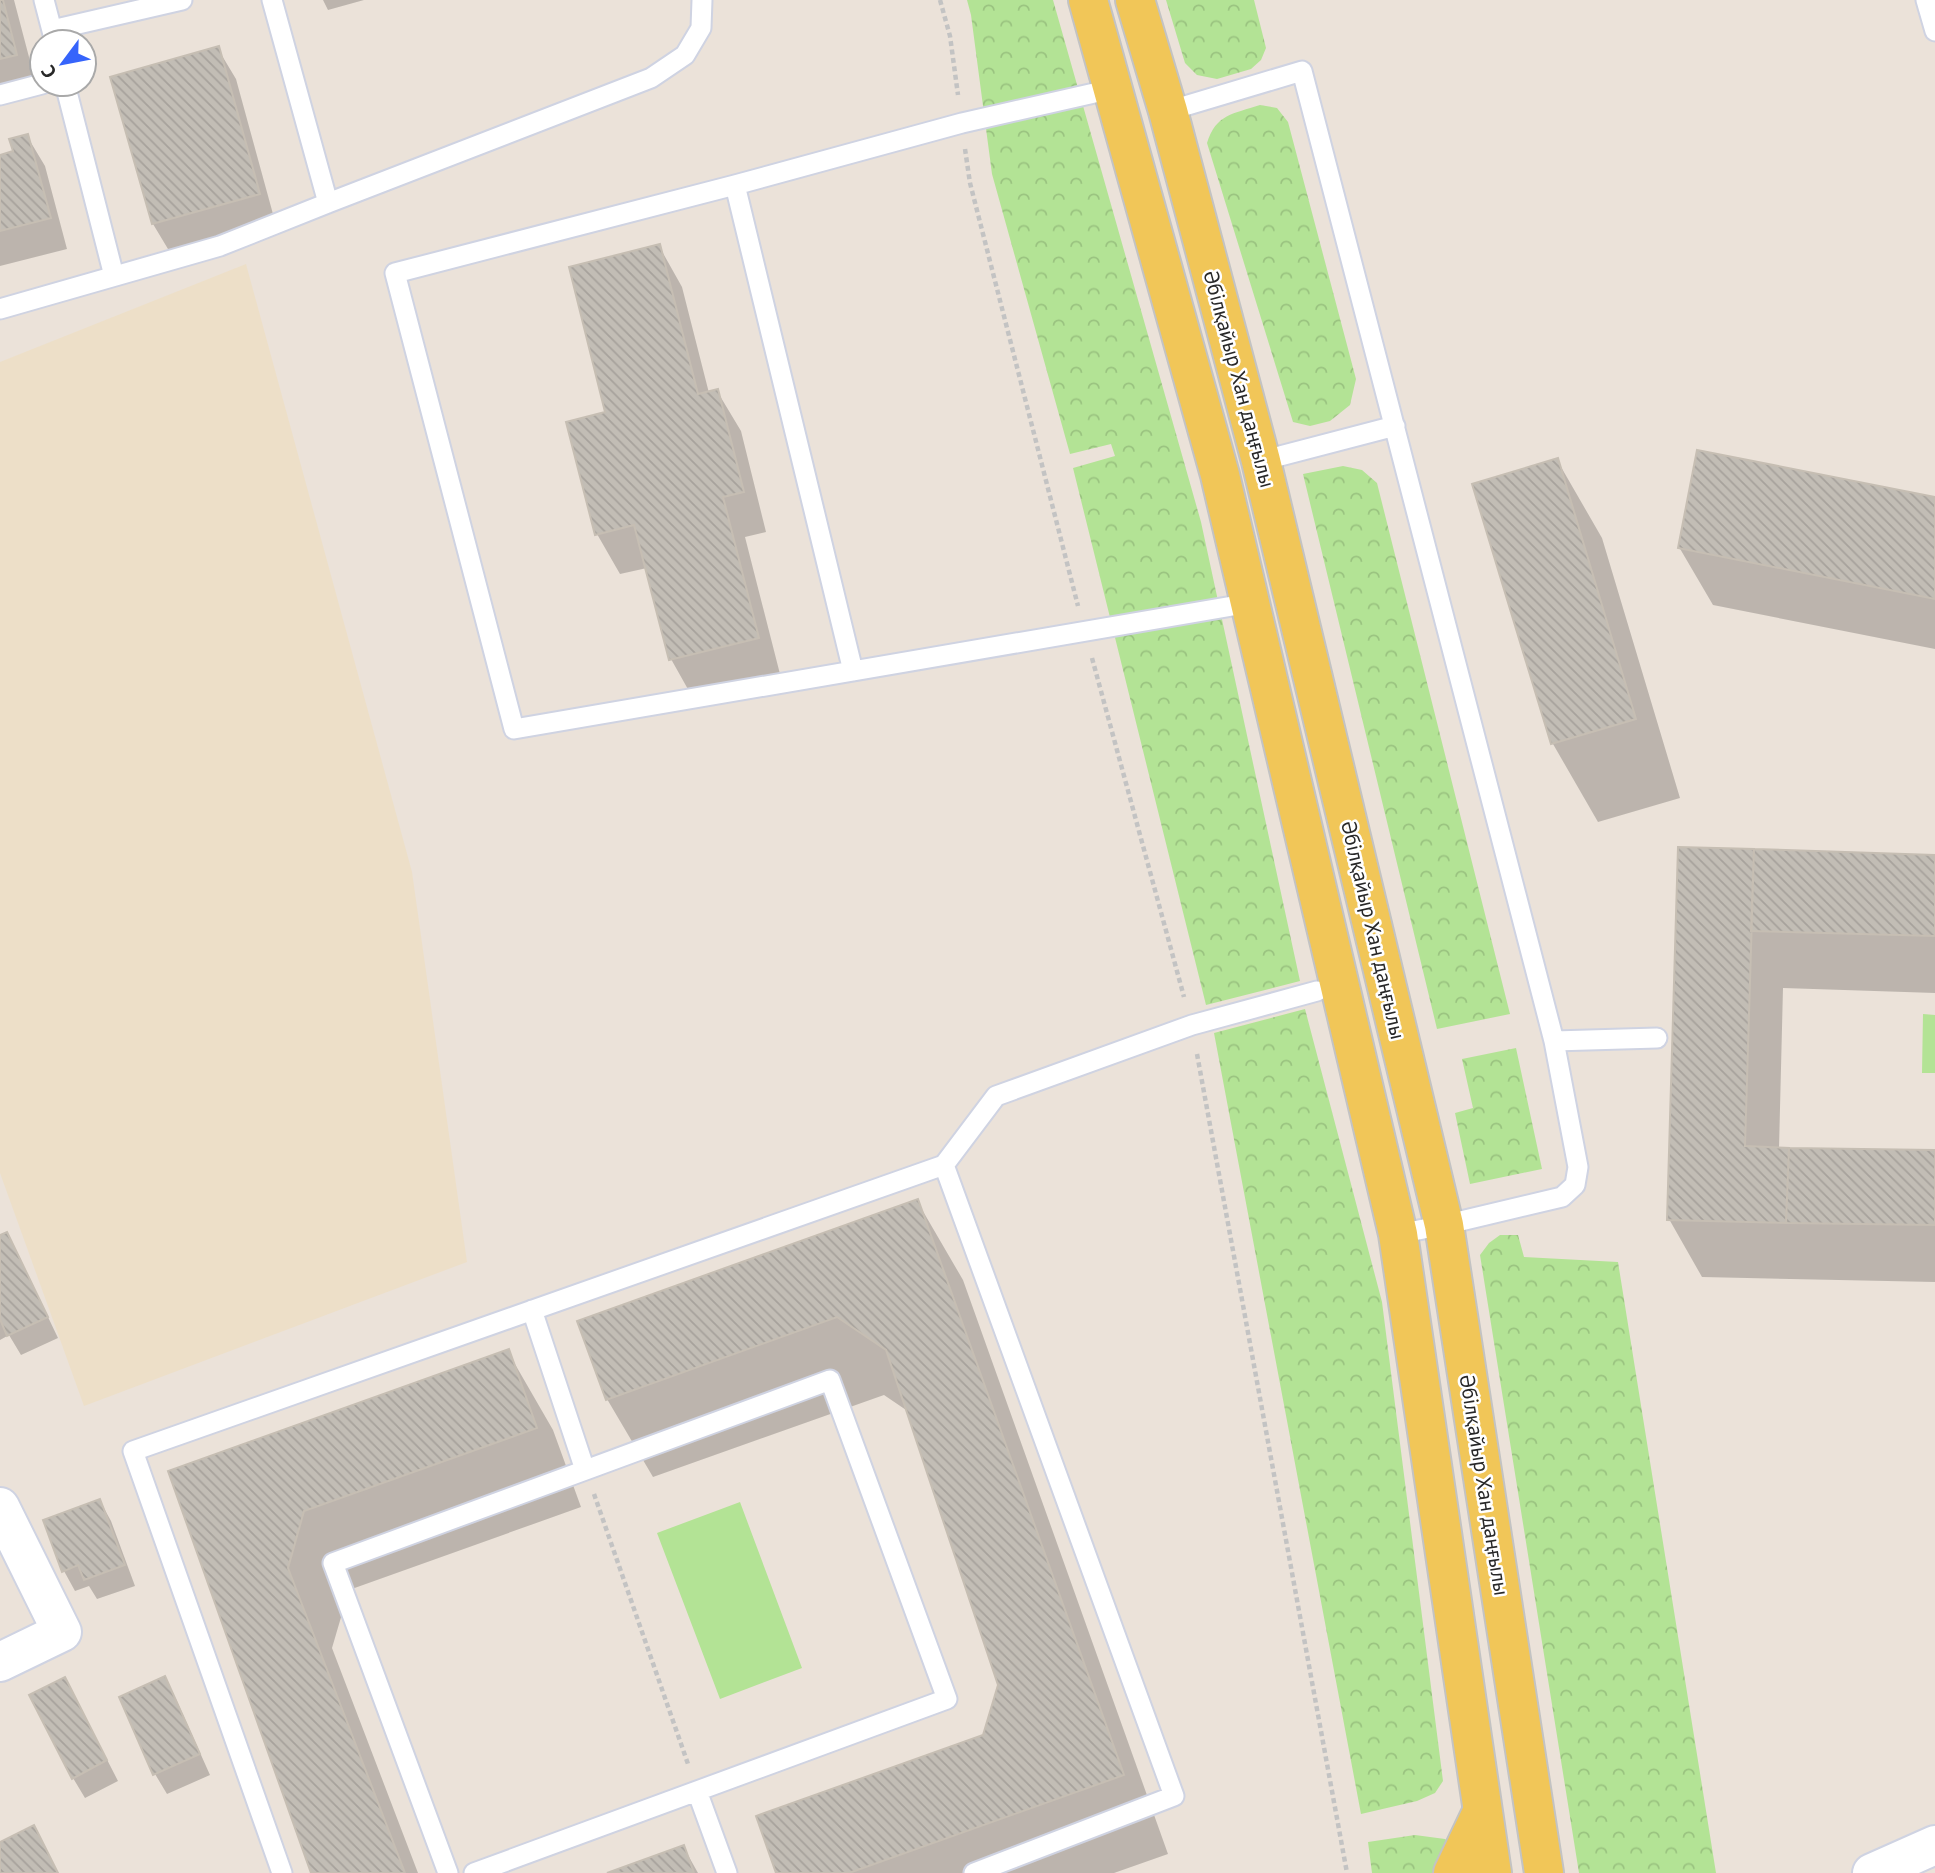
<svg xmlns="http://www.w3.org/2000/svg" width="1935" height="1873" font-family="'PT Sans',sans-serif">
<defs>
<pattern id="forest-crowns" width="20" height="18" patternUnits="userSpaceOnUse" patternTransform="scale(1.75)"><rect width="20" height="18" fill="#b3e395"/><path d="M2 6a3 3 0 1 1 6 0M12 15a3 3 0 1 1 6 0" fill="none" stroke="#9ac380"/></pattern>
<pattern id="building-back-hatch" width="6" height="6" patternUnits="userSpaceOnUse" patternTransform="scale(1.75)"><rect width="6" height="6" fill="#c2bdb5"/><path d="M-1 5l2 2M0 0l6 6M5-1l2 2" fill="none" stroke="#a7a29c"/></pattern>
</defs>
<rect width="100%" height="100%" fill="#ebe2d9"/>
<path fill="#eddfc8" d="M246,264L412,872L467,1262L84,1406L0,1173V362Z"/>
<path fill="url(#forest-crowns)" d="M967,0H1053L1201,522L1300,981L1206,1005L1073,468L1115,456L1111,444L1070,454L992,174L971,15Z
M1166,0H1254L1266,48L1261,60L1251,69L1217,79L1197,75L1185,63Z
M1260,105L1277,108L1288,122L1356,379L1350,405L1330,421L1310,426L1293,422L1207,143C1216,114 1233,114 1260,105Z
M1343,466L1362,470L1377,483L1510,1014L1437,1029L1303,474Z
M1305,1009L1382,1302L1443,1781L1435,1793L1417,1801L1361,1814L1214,1033Z
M1516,1048L1542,1169L1470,1184L1455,1113L1473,1108L1462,1059Z
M1500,1235H1518L1524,1257L1618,1262L1716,1873H1579L1480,1255L1489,1243Z
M1415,1835L1445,1839L1465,1854L1467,1873H1372L1368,1842Z"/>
<path fill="#b3e395" d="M1923,1014L1935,1015V1073H1922Z
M740,1502L802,1668L720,1699L657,1533Z"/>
<path fill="#0003" d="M0,0H14L39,95L0,106Z
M323,0H364L328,10Z
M218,49L236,79L276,225L171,254L153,224L112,78Z
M27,136L45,166L67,249L0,266V156L15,152Z
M659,246L682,287L709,393L717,391L741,431L766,532L745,537L781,678L694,700L671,659L647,568L620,574L597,534L607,413Z
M1557,460L1602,538L1680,798L1598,822L1553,744L1474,485Z
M1935,499V649L1713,605L1679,547Z
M1679,849L1935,857V993L1783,988L1779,1149L1935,1152V1282L1702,1277L1669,1219Z
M917,1201L963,1280L1168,1854L1114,1873H778L984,1736L1000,1685L909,1412L884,1395L653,1477L607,1399Z
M7,1234L18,1254L58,1338L21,1355L9,1335L0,1340V1237Z
M508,1352L553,1430L581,1507L349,1590L332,1648L418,1873H313L170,1472Z
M100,1501L111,1521L135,1586L97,1599L89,1586L75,1591L64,1571Z
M164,1679L176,1699L210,1775L167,1794L155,1774Z
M76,1699L118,1781L85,1798L73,1778Z
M684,1848L698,1873H612Z"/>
<path fill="url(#building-back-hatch)" stroke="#c6beb3" stroke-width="2" d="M0,0H3L17,55L0,59Z
M219,46L260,194L152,224L110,77Z
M28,134L51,218L0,231V155L13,151L9,139Z
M660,244L698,394L718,389L744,492L723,497L759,638L669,660L634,525L595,535L566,422L605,412L569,267Z
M1697,450L1935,497V599L1678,548Z
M1558,458L1636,719L1551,744L1472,484Z
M1678,847L1754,849L1745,1146L1789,1148L1786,1223L1667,1220Z
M1754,849L1935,855V936L1751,931Z
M1789,1148L1935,1150V1225L1786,1223Z
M918,1199L1124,1775L849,1873H776L756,1816L983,1735L998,1685L886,1350L837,1317L606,1400L577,1321Z
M7,1232L48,1317L7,1336L0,1319V1235Z
M509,1349L537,1428L304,1511L288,1568L405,1873H311L168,1471Z
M100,1499L125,1565L84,1580L78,1565L62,1572L43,1520Z
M165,1676L200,1754L153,1775L119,1697Z
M65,1677L107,1760L72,1779L29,1695Z
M34,1825L58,1873H0V1842Z
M684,1845L694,1873H607Z"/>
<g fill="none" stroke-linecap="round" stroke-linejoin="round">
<g stroke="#cfd3e2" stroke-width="23">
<path id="lane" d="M44,0L55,42
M272,0L328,203L651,78L685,55L701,28L702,0
M1926,0L1935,31
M52,30L182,0
M65,84L114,276
M1112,89L962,123L735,185L395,273L514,729L1250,603
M0,95L42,84
M1168,111L1302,71L1554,1041L1578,1167L1575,1185L1562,1197L1444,1225L1398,1234
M735,185L853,671
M0,309L220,246L328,203
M1261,461L1395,426
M1554,1041L1657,1038
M944,1165L996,1096L1192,1025L1317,991
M532,1310L585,1470
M697,1791L727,1873
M282,1873L133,1451L944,1165L1174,1796L974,1873
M448,1873L333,1563L830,1380L947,1699L474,1873"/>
</g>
<g stroke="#cfd3e2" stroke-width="42">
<path id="street" d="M0,1507L62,1632L0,1662"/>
</g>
<g stroke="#cfd3e2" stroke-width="42">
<path id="secondary" d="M1872,1873L1935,1845"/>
</g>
<g stroke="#c3c3c3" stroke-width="42">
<path id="primary" d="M1088,0L1220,475L1398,1234L1492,1873
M1135,0L1168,111L1261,461L1444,1225L1544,1873
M1453,1873L1482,1812"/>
</g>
<path stroke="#c3c3c3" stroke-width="4.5" stroke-dasharray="5 3.5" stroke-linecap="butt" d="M940,0L950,36L958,95
M965,149L970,183L1078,606
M1092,658L1184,997
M1197,1054L1347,1873
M594,1494L688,1764"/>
<use href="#lane" stroke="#fff" stroke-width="19"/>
<use href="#street" stroke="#fff" stroke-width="38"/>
<use href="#secondary" stroke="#fff" stroke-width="38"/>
<use href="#primary" stroke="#f1c658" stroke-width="38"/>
</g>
<g text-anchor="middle" stroke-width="5" stroke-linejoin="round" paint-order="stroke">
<g font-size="21" fill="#282828" stroke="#fff">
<text transform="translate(1239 379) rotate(75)" y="7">Әбілқайыр Хан даңғылы</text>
<text transform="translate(1373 930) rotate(77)" y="7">Әбілқайыр Хан даңғылы</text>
<text transform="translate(1484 1485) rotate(81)" y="7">Әбілқайыр Хан даңғылы</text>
</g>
</g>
<g transform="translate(63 63) rotate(238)"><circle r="33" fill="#ffffff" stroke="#a9a9a9" stroke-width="2"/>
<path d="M0-5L12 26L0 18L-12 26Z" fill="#3664fb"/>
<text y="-10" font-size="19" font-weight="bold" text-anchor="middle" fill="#282828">С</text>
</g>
</svg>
